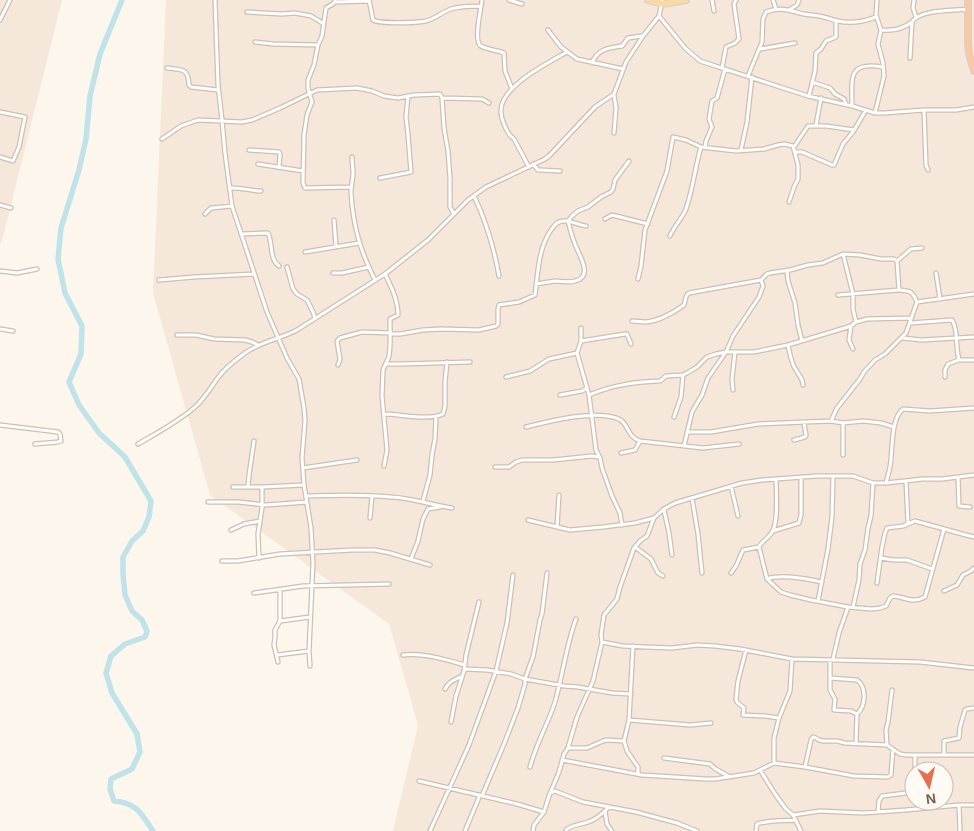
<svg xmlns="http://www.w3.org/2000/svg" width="974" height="831" font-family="Helvetica,sans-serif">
<rect width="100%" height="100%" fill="#fdf6ec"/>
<path fill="#f5e8da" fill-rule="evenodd" d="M0,0H62L3,237L0,245Z
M166,0H974V831H393L418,725L389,624L210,495L153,293ZM914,771H944V801H914Z"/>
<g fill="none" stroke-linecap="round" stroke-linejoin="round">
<path stroke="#bfe3e8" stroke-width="5.5" d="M122,0L100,54L90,96L86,139L79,170L61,228L58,259L65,293L82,326L81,354L69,382L79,405L99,433L125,457L151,501L149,517L143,531L132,541L123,557V574L125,595L132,611L142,620L147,631L145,637L125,644L111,656L106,673L112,693L137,734L140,752L132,769L111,779L110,789L114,801C137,803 141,813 153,831"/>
<g stroke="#d1beb0" stroke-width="5.5">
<path id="minor" d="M215,0L218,85L222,120L225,153L232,206L267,312L287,358L299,379L304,408L305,421L302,458L304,485L311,528L313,563L309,651L310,666
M369,0L373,20C380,24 417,23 426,21C435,19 442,12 451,9C460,6 471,6 481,6
M482,0C481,9 473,42 481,46C488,50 497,50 504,53L505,71L512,89
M509,0L522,4
M712,0L714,11
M773,0L776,9
M914,0L913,8L916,17
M335,1L333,4L326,8L322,36L318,45L314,65L308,80V88L312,102L307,115L304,135L303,183L305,188L351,187
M335,1L336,2L369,1
M789,10L797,5L799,0
M247,12L282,14L295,13L311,16L324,24
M659,16L685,48L700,61L808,96L852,106L875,113H884L924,110H956L974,107
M0,20L10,0
M548,30L561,47L577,59L623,69
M881,30C892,31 903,29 912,22
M255,42L273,44L318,45
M760,49L795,43
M910,58L912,22C920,9 954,11 968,9
M592,63C597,49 609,48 622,46L628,38L642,36
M167,68C183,70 188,68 189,85L191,87L218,90
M722,68L726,47L735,43L739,39L734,4L736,0
M748,76L762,42L763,19L766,12C780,6 790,11 804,14C809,15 814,15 819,16C826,17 832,20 838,21C851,24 863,22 876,17
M812,82L830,88L835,94L844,99L846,104
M809,96L815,71L816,53L821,49L826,41L836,37V21
M442,98L482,99L489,103
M852,106C852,78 847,61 883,67
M924,110L926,165L928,170
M0,112L25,117L19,147L13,161L0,157
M875,113L884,76L883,63L878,44L881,30L876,15L877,0
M816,125L821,98
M614,133L616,108L614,95
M162,139L181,126L198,120L242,122L252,120L280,108L317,90L357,88L372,91L384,96L398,98L414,95L440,94L442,98L444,128L448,151L450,178V207L454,214
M705,147L706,141L712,127L709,119L712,101L717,98L725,69
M794,147L808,126H826L854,130
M249,150L279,152L280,154L279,167
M741,150L747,122L752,77
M795,152H802L832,165H834L843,144L853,132L866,110
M352,157C352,162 353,168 353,173C353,179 351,186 351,193C353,225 360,251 375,280
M258,164L303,171
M533,164L538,170H540L560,171
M529,167C524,158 519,148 514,139C512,137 510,136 509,134C505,128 501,118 501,112C499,87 548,63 567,52
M380,178L411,172L408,135L406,117L408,96
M230,188C241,187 250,191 261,191
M474,196C486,221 494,248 499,276
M0,205L11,208
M205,214L211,208L232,206
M605,219L612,215L648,224
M334,220L336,246
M241,234L268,233C273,243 269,259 279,266
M670,236C674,226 682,219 686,209C693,189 695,167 701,147
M305,252L359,243
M843,254L853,294V309L856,322
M897,261L911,249L922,248
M287,267L293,289L297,294L307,300L313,312L315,318
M787,270L788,281L795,303L798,325L802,341
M0,271L17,273L37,269
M333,273H342L369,267
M936,273L940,299
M638,279L641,266L645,230L667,171L673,137L686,140L701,147L736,151L764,149L778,145L784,144L793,146L798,165V179L794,187L789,202
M159,280L194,277L254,274
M536,284C542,283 549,282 555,281C562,281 569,283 575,281C594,277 579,255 575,244C572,237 570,229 568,221L572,216L578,211L588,207L601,197L611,192L613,189L615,180L629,161
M917,302L974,294
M632,321C637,321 641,322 645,322C658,321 673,313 684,305C686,301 684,296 689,293L761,280L767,274L770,273L790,270L808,265L823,263L843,254L860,255L881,259H894L897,261L899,290
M910,323L952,320C957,328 956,337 957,346C957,351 958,355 959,360
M851,326L849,340L853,349
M581,328V341L577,353L589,395L596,450L600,458L602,468L612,496L620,513L622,525
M0,329L13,331
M390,334H400L423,330L441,329L479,330L496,326L498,324V309L499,305L519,302L535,295C538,273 538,249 551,230C554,226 557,221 563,221C570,220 578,225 586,226
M177,335H196L214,339L245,340L252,342L258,345
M902,338L922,340L974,337
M581,341L625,334H627L631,344
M788,345C790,354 791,363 796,370C799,376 803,378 803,385
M386,364H402L470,362
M338,365L340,359L337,341L340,338L362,332L390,333
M506,377L530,371L549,359L577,353
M945,377V370L948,364L959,360H974
M733,390L732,379L735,352
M560,395L582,391L587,388
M589,395C613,385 634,382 660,381L666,376L683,375L687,373L697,367L707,357L716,354L726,352H754L788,345L838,330L851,326L856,322L867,319L911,318
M384,414C400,414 428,421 443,414L445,406V382L447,362
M674,417L681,397L683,375
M831,421L837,408L860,379L864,372L875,360L885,354L906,333L917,302C912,291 911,291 899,290L838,295
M0,425L58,432L60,434L61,441L58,442L35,444
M526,427C550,421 595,409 619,419C629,424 627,437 640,441L703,448L739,444
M687,432H711L758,424L831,421L843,423L863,421L881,423L894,427
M794,440L805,437L806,435L804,423
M138,444C157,433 178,422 195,407C204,399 210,389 217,379C224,369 234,361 245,353C260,342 280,339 297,330L385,274L428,240L468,200L486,187L545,159L550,155L595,107L614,94L626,62L643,36L659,16L662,1
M684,446L692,412L702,395L708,378L726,352L733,336L759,297L763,286L761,280
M621,453L635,450L640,441
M843,455V423
M384,466L387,450L382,396L383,371C384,365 388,361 389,356C391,344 390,331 390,319L398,315C398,300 391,286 385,274
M495,467H509L516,462L522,460H553L592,456L598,457
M303,468L357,460
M958,477L959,506L970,507
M776,479C776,491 779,522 772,532C769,538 762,541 759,547L767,579L781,592L790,595L811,600L848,607L872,609L880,608L886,606L890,598L893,596C906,597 912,604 925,597L944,529
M906,481L908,524
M886,483C887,478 889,473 890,467C893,452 890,419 903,409L930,411L974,408
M248,486L249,475L254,441
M731,486L738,516
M233,487H262L304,485
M306,496C334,495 363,494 391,497C412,498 432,505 452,508
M692,498L698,534L702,573
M423,501L430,475L432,455L435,439L436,416
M208,502H239L266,505L307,502
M664,510L669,533L672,555
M370,518L372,496
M528,520L536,522L570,530L603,527L635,523L654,518L664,509L675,503L742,483L762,480L817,476H853L873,483H886L923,479H942L974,475
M557,527L559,495
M231,530L244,524L260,521
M773,531L799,523L801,515V477
M635,547L651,559L658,573L663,576
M259,558L258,534L262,508V487
M881,558L893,560H907L932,569
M411,559L418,541L423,519L428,509L440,507
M222,561H238L280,554L352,550H375L390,553L430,565
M731,573L736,566L743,550L759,547
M767,579C780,574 808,579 822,582
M877,583L882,547L885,533L887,528L903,526L915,521L966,535L974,537
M944,591L957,585L963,575L971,571L974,568
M254,593L303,586L389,584
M818,601L828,549L832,517L833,476
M853,607L859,580L860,564L865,550L868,528L871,516L873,483
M280,621L310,617
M602,642L623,646L646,647L672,648L697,645L715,646L740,649L792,659L920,662L974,668
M633,646L629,720L624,741L627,751L638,767V774
M746,650L738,681L736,699L737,702L744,708L743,715L765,716L779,718
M277,655L309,651
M403,655C425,653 443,659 465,665
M833,659L839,633L848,607
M830,660V690L835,699L834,710L851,711L857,714
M278,662L274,645L275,637V630L280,621V590
M464,669L487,670L511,674L525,679L564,686L578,687L612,693L631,694
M830,678L857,680C867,687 866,706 857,714L856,743
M445,689C449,681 455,680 462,676
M629,720L690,725L711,723
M451,722L456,696L464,671L466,655L479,602
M887,745L886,730L888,722L892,690
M568,748H587L603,741L607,740L624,741
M915,755V771
M944,755V741L959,738L960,727L965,710L967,709L974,708
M664,758L710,764C715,770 722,772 728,776
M562,760L642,775L706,779H715L754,773L774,763L805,767L854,776L888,777L891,775L893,749
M774,763V738L779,718L790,691L792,659
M530,767C536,744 548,724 555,702C563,674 566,646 576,619
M805,767L811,740L813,737L816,738L819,740L823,741H837L845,743L887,745L900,754L906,755H974
M760,770L775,794L786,809L793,815L801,831
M419,781L517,804L544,812
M550,793L555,791L583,802L636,812L677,823L697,831
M482,796L504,744L518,708L525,684V679L533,657L540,620L542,614L547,573
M941,801V806
M959,805L960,831
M605,811L607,824L612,831
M878,812L879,801L882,796L914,792
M793,815L820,811L863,813L906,810L959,805H974
M566,830C573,824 580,825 588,822C596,820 603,813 608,808
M430,831L469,745L496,671L507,623L513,575
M465,831L480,795
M533,831L534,825L544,812L549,796L559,772L564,754L568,748L577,717L593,681L602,642L601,635L604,615L617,599L620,587L634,548L640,541L647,536L654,518
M756,831L757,824C769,820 783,821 796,820"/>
</g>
<g stroke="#dad1cd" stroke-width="8">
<path id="primary" d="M648,0L662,4L686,0"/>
</g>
<g stroke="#dad1cd" stroke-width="8">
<path id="trunk" d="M968,0V43L969,54L974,71"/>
</g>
<use href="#minor" stroke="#fff" stroke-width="3"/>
<use href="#primary" stroke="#fbd9a5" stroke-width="5.5"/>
<use href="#trunk" stroke="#f9c8a4" stroke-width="5.5"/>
</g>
<g transform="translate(929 786) rotate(172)"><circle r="24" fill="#fffaf3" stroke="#cabbb1"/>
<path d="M0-4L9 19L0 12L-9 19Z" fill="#e76f51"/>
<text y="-8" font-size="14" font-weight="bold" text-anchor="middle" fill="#7a5c4d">N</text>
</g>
</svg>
